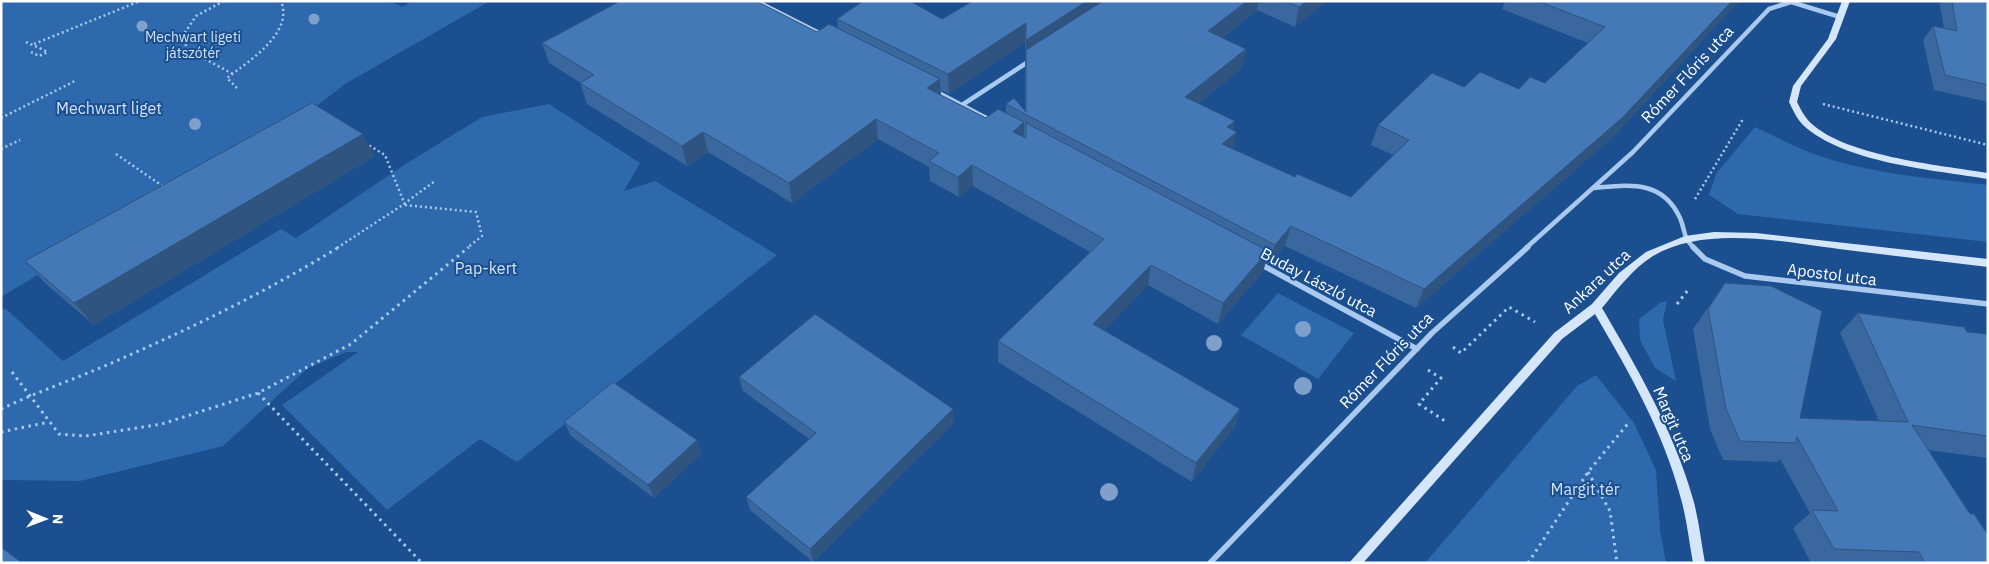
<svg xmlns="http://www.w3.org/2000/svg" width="1989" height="564" font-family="'IBM Plex Sans',sans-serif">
<rect width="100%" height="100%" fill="#1b4f8f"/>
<path fill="#2e69ad" d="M1,1H390L402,7L412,1H490L345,84L314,108L1,297Z
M549,104L640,163L624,191L655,181L777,255L517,462L480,439L387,510L282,405L358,352H346L308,368L223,446L80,481L1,480V311L5,308L63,361L281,229L296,238L404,165L482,117Z
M1755,127C1775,136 1794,147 1814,154C1869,174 1931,178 1988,185V242L1738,214L1709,195L1716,174Z
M1278,293L1354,333L1318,379L1241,335Z
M1667,301L1663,320L1676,381L1655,368L1640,340L1639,319L1660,303Z
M1596,375L1634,423L1656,470L1660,530L1666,563H1425L1577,386Z"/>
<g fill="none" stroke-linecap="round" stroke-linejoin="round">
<path stroke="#a9c9ee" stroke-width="2.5" stroke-dasharray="2 3" stroke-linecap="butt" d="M224,1L196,16L182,37L188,50L233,74
M26,42L48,52
M34,44L140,1
M31,52L39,56L48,52
M237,88L227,78C249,61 294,33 281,1
M1823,104L1988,145
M1,118L75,81
M365,143L385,155L405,205
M1,149L20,140
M116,154L164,187
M1695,199L1743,119
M405,205L476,212L482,236L467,248
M337,248L401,206L435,181"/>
<path stroke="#a9c9ee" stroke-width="3" stroke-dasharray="2.5 4.5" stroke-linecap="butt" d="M1677,304L1688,290
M1453,347L1461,353L1509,307L1535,322
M1428,370L1441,378L1419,404L1448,423
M12,372L59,434L86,436L162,424L258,393L351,344L469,247
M258,393L422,563
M1,409C41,390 84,376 125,357C198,325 271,289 339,247
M1,432L49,422
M1588,472L1610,511L1617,563
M1528,563L1588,472L1630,421"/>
<path stroke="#a9c9ee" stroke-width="4.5" d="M756,1L823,35
M1788,1L1840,17
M935,91L992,121
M962,105L1031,60
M1593,188C1629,185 1662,179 1680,218C1686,232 1682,236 1694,248
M1526,248L1633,152L1769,9L1791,2"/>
<path stroke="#a9c9ee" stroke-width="5.5" d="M1693,247L1705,259L1745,276L1988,304
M1260,264L1417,349
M1210,563L1432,333L1528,247"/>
<path fill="#d6e6fa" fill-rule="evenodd" d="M1842,1H1850L1836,39L1801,86L1797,102C1800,108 1803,114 1807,119C1839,156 1940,165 1988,173V179C1934,170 1844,163 1803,125C1797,119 1793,110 1789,102L1793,86L1828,39Z
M1714,232L1756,233L1988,259V267C1941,261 1894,256 1847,250C1788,243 1707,224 1653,256C1632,269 1617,290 1602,308C1637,368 1674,431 1693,499C1699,520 1701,542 1705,563H1693C1689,542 1687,520 1681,499C1664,433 1629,372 1595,314L1562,339L1363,563H1349L1554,333L1592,304L1619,273L1646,252L1685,236Z"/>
</g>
<g fill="#7ea0ca">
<circle cx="314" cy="19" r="5.5"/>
<circle cx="142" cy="26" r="5.5"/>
<circle cx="195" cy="124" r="6"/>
<circle cx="1303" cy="329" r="8"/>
<circle cx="1214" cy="343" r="8"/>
<circle cx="1303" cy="386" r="9"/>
<circle cx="1109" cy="492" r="9"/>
</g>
<path fill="#3a679d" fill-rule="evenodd" d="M616,1H756L817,32L838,28L837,19H942L973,1H1326L1295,27L1257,10L1222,38L1242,68L1199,103L1233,130V149L1295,177L1351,197L1393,155L1371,145L1378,125L1464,87L1519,89L1545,83L1588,43L1502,9L1505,1H1739L1612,138L1416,308L1285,246L1269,264L1266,262L1263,272L1218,324L1148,285L1104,331L1240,409L1234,428L1192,482L998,362V341L1090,252L973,186L959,197L930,181L929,167L878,139L792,203L708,152L687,166L587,104L580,83H581L549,63L542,43L618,2ZM1025,42V111L1006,104V113L986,118L941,95V90L949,94Z
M1939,1H1988V102L1934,90L1923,40L1933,26L1944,28Z
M375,156L94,325L45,283L25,261Z
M1725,283L1800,418L1879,421L1840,333L1858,313L1967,332L1988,334V458L1928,450L1988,563H1811L1793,528L1810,513L1780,459L1778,462L1723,460L1710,429L1693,329Z
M739,377L954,423L813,562L750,510L746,497L809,439L743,391Z
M564,422L697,440L701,454L654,498L571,436Z"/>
<path fill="#305480" d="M1087,1H1116L1025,60L1026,40Z
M1247,1H1259L1257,10L1205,51L1208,31Z
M1307,1H1326L1295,27L1299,7Z
M1732,1H1739L1612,138L1416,308L1424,289Z
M1026,23L1025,42L949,94L948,74Z
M1246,49L1242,68L1182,117L1185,97Z
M940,79L941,99L927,88Z
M876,119L878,139L792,203L789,183Z
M1235,121L1232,136L1237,132L1233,152L1222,144L1227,127Z
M1024,122V143L1013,132Z
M703,132L708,152L687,166L682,146Z
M363,134L375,156L94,325L74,303Z
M972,165L973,186L959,197L958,177Z
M1291,226L1285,246L1269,264L1275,245Z
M1268,251L1263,272L1218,324L1223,303Z
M1151,265L1148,285L1091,345L1093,324Z
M953,409L954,423L813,562L810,549Z
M1240,409L1234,428L1192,482L1196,463Z
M697,440L701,454L654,498L648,485Z"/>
<path fill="#4478b7" stroke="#305480" d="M620,1H756L817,32L829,24L940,79L927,88L986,118L998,109L1024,122L1013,132L1026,138V123L1268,251L1223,303L1151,265L1093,324L1240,409L1196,463L998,341L1104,239L972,165L958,177L929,161L939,153L876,119L789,183L703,132L682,146L580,83L594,75L542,43Z
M863,1H910L942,19L973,1H1087L1026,40V23L948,74L837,19Z
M1103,1H1247L1208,31L1246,49L1185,97L1235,121L1227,127L1237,132L1222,144L1295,177L1297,174L1351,197L1409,140L1378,125L1432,73L1464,87L1480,72L1519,89L1530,77L1545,83L1605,27L1538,1H1732L1622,118L1424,289L1291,226L1275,245L1006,104L1014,98L1026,112V50Z
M1285,1H1307L1299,7Z
M1952,1H1988V85L1945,75L1933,26L1957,31Z
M312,103L363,134L74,303L25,261Z
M1725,283L1771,286L1822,311L1800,418L1908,422L1858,313L1964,327L1967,332L1988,334V436L1912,425L1970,514H1974L1988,535V563H1925L1919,552L1834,549L1812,510L1838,511L1797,437L1796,443L1740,441L1726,409L1708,309Z
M815,314L953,409L810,549L746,497L816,433L739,377Z
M613,382L697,440L648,485L564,422Z
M1,547L22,563H1Z"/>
<g text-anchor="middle" stroke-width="4" stroke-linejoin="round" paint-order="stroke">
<g font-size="14" fill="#cfe3fa" stroke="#1b4f8f">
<text x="193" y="42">Mechwart ligeti<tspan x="193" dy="16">játszótér</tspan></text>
</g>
<g font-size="16" fill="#fff" stroke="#1b4f8f">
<text transform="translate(1687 74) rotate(-47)" y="6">Rómer Flóris utca</text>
<text transform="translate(1832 274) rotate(7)" y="6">Apostol utca</text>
<text transform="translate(1596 281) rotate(-43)" y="6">Ankara utca</text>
<text transform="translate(1319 282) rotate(28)" y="6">Buday László utca</text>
<text transform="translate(1386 360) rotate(-46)" y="6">Rómer Flóris utca</text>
<text transform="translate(1674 424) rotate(67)" y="6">Margit utca</text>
</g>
<g font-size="16" fill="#cfe3fa" stroke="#1b4f8f">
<text x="109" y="114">Mechwart liget</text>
<text x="486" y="274">Pap-kert</text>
<text x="1585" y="495">Margit tér</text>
</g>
</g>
<rect width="1989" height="564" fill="none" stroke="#ffffff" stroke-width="5"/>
<g transform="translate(45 519) rotate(91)" stroke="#1b4f8f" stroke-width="4" paint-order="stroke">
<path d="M0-4L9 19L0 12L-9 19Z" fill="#ffffff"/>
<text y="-8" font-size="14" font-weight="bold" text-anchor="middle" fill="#ffffff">N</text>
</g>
</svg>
